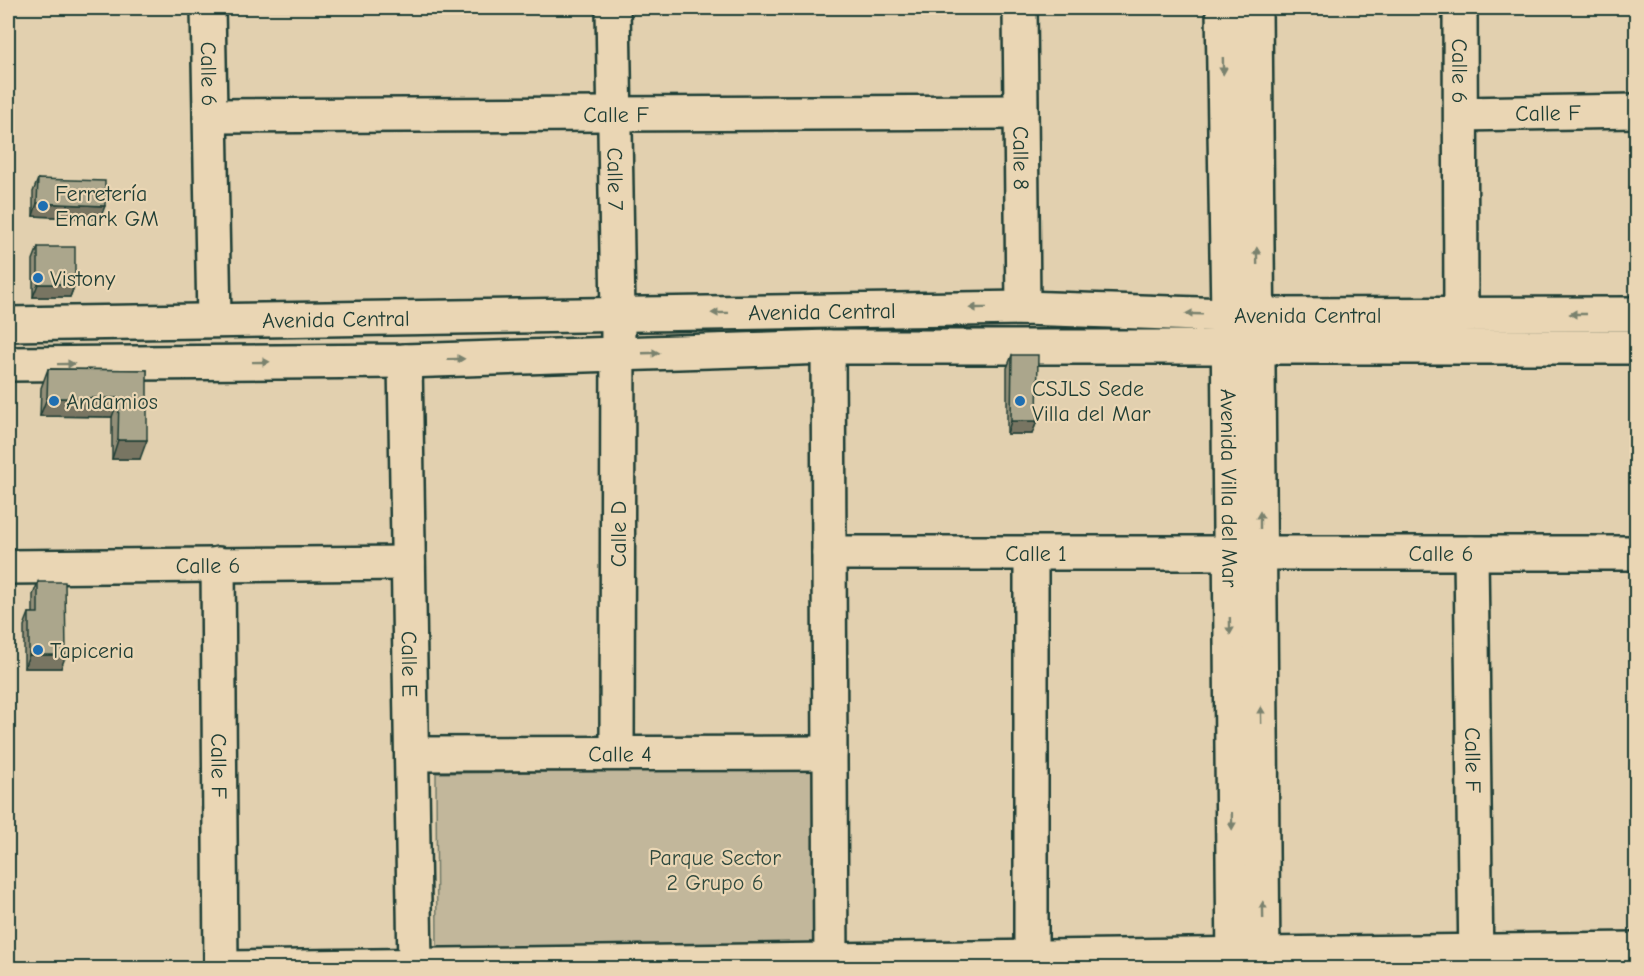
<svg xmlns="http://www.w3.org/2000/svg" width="1644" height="976" font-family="'Comic Neue',sans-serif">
<rect width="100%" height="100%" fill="#e2d0af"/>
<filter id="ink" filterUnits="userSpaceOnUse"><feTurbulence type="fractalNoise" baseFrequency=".0167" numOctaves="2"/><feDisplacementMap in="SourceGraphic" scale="12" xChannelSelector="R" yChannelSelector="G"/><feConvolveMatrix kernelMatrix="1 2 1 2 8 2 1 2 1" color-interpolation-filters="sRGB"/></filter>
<g filter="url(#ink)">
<path fill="#c2b79b" stroke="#707a68" stroke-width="1.5" d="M814,769L815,968L649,946L437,949L436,773Z"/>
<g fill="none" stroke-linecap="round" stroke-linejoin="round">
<g stroke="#1f3d34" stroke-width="38">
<g id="minor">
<path id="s1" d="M208,8L214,320"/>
<path id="s2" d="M613,8L618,315L617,753"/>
<path id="s3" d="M1020,8L1023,308"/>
<path id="s4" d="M1223,8L1228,315L1234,968"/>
<path d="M1255,8L1263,968"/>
<path id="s5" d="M1460,8L1461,315"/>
<path id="s6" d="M1461,114L1636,111"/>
<path id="s7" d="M210,116L1021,112"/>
<path id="s8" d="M8,324L1023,308L1228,315L1636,314"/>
<path d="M828,347L831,968"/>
<path id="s9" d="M405,361L415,966"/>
<path d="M8,364L405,361L828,347H1636"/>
<path id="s10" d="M829,553H1636"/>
<path id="s11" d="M1471,553L1476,968"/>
<path id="s12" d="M218,564L221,968"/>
<path id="s13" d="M8,567L408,563"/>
<path id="s14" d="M412,754L830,753"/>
<path d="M227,968L1636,949"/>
<path d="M1031,968V553"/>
</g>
</g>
<use href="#minor" stroke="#ead6b4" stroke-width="33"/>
</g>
<path fill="#938f78" stroke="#1f3d34" stroke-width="1.5" d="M38,179L100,219L33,216V192Z
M38,247L75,284L70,297H33V260Z
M1012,355L1037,421L1032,434H1007V368Z
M48,369L147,370L140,459H112V417L40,416L41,388Z
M38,582L61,668H24V626L29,613H33V595Z"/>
<path fill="#787462" stroke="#1f3d34" stroke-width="1.5" d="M37,203L105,206L100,219L33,216Z
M38,284H75L70,297H33Z
M47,398H119L112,417L40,416Z
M1011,421H1037L1032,434H1007Z
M118,440H147L140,459H112Z
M29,655H66L61,668H24Z"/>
<path fill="#aba68c" stroke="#1f3d34" stroke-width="1.5" d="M38,179L105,181V206L37,203Z
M38,247H75V284H38Z
M1012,355H1038L1037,421H1011Z
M48,369L147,370V440H118L119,398H47Z
M38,582H65L66,655H29V613H38Z"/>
<defs><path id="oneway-solid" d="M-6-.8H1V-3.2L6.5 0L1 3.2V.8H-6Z" transform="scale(1.5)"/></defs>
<g fill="#7a826e">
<use href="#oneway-solid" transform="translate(1223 66) rotate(89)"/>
<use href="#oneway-solid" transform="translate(1257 256) rotate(-91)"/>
<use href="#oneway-solid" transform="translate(978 308) rotate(179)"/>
<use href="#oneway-solid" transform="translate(720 313) rotate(179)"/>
<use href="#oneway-solid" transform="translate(1194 314) rotate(-178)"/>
<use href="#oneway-solid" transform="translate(1578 314) rotate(180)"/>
<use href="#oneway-solid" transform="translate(651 353) rotate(-2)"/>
<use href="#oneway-solid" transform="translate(456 359) rotate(-2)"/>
<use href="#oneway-solid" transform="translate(261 362) rotate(-1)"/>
<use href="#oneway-solid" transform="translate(66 364) rotate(-1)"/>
<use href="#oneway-solid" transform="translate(1260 520) rotate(-90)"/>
<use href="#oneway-solid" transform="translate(1230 626) rotate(89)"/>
<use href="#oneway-solid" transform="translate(1261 715) rotate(-91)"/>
<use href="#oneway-solid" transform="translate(1232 821) rotate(89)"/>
<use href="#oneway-solid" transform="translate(1263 910) rotate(-91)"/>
</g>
</g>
<g fill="#1f6fb2" stroke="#ead6b4" stroke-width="2">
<circle cx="43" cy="206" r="6"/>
<circle cx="38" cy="278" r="6"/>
<circle cx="54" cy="401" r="6"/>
<circle cx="1020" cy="401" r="6"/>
<circle cx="38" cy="650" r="6"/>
</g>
<g text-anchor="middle" stroke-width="4.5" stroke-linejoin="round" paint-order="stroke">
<g font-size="22" fill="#1f3d34" stroke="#ead6b4">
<text dy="8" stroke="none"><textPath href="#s5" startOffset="63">Calle 6</textPath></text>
<text dy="8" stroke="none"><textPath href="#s1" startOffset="66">Calle 6</textPath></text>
<text dy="8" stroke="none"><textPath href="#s6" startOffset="87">Calle F</textPath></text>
<text dy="8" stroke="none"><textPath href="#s7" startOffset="406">Calle F</textPath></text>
<text dy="8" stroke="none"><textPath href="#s3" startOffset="150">Calle 8</textPath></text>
<text dy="8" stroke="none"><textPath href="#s2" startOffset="171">Calle 7</textPath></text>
<text dy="8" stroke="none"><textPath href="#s8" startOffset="814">Avenida Central</textPath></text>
<text dy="8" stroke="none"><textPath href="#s8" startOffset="1300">Avenida Central</textPath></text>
<text dy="8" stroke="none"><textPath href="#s8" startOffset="328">Avenida Central</textPath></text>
<text dy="8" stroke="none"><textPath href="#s4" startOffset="480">Avenida Villa del Mar</textPath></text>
<text transform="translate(618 534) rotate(-90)" y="8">Calle D</text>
<text dy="8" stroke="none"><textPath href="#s10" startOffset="207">Calle 1</textPath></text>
<text dy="8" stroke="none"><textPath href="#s10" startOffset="612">Calle 6</textPath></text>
<text dy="8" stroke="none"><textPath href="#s13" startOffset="200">Calle 6</textPath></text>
<text dy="8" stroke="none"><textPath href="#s9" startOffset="303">Calle E</textPath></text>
<text dy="8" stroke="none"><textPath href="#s14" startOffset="208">Calle 4</textPath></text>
<text dy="8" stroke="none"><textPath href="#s11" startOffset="207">Calle F</textPath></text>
<text dy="8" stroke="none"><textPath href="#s12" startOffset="202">Calle F</textPath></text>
</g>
<g font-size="22" fill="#1f3d34" stroke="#ead6b4" text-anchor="start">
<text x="55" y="201">Ferretería<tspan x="55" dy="25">Emark GM</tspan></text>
<text x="50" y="286">Vistony</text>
<text x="1032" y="396">CSJLS Sede<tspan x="1032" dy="25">Villa del Mar</tspan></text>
<text x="66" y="409">Andamios</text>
<text x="50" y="658">Tapiceria</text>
</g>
<g font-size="22" fill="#2f493e" stroke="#ead6b4">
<text x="715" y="865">Parque Sector<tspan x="715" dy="25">2 Grupo 6</tspan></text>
</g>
</g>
<rect width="1644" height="976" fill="none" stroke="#ead6b4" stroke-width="30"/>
<rect x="15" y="15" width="1614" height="946" fill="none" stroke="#1f3d34" stroke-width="2" filter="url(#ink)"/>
</svg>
